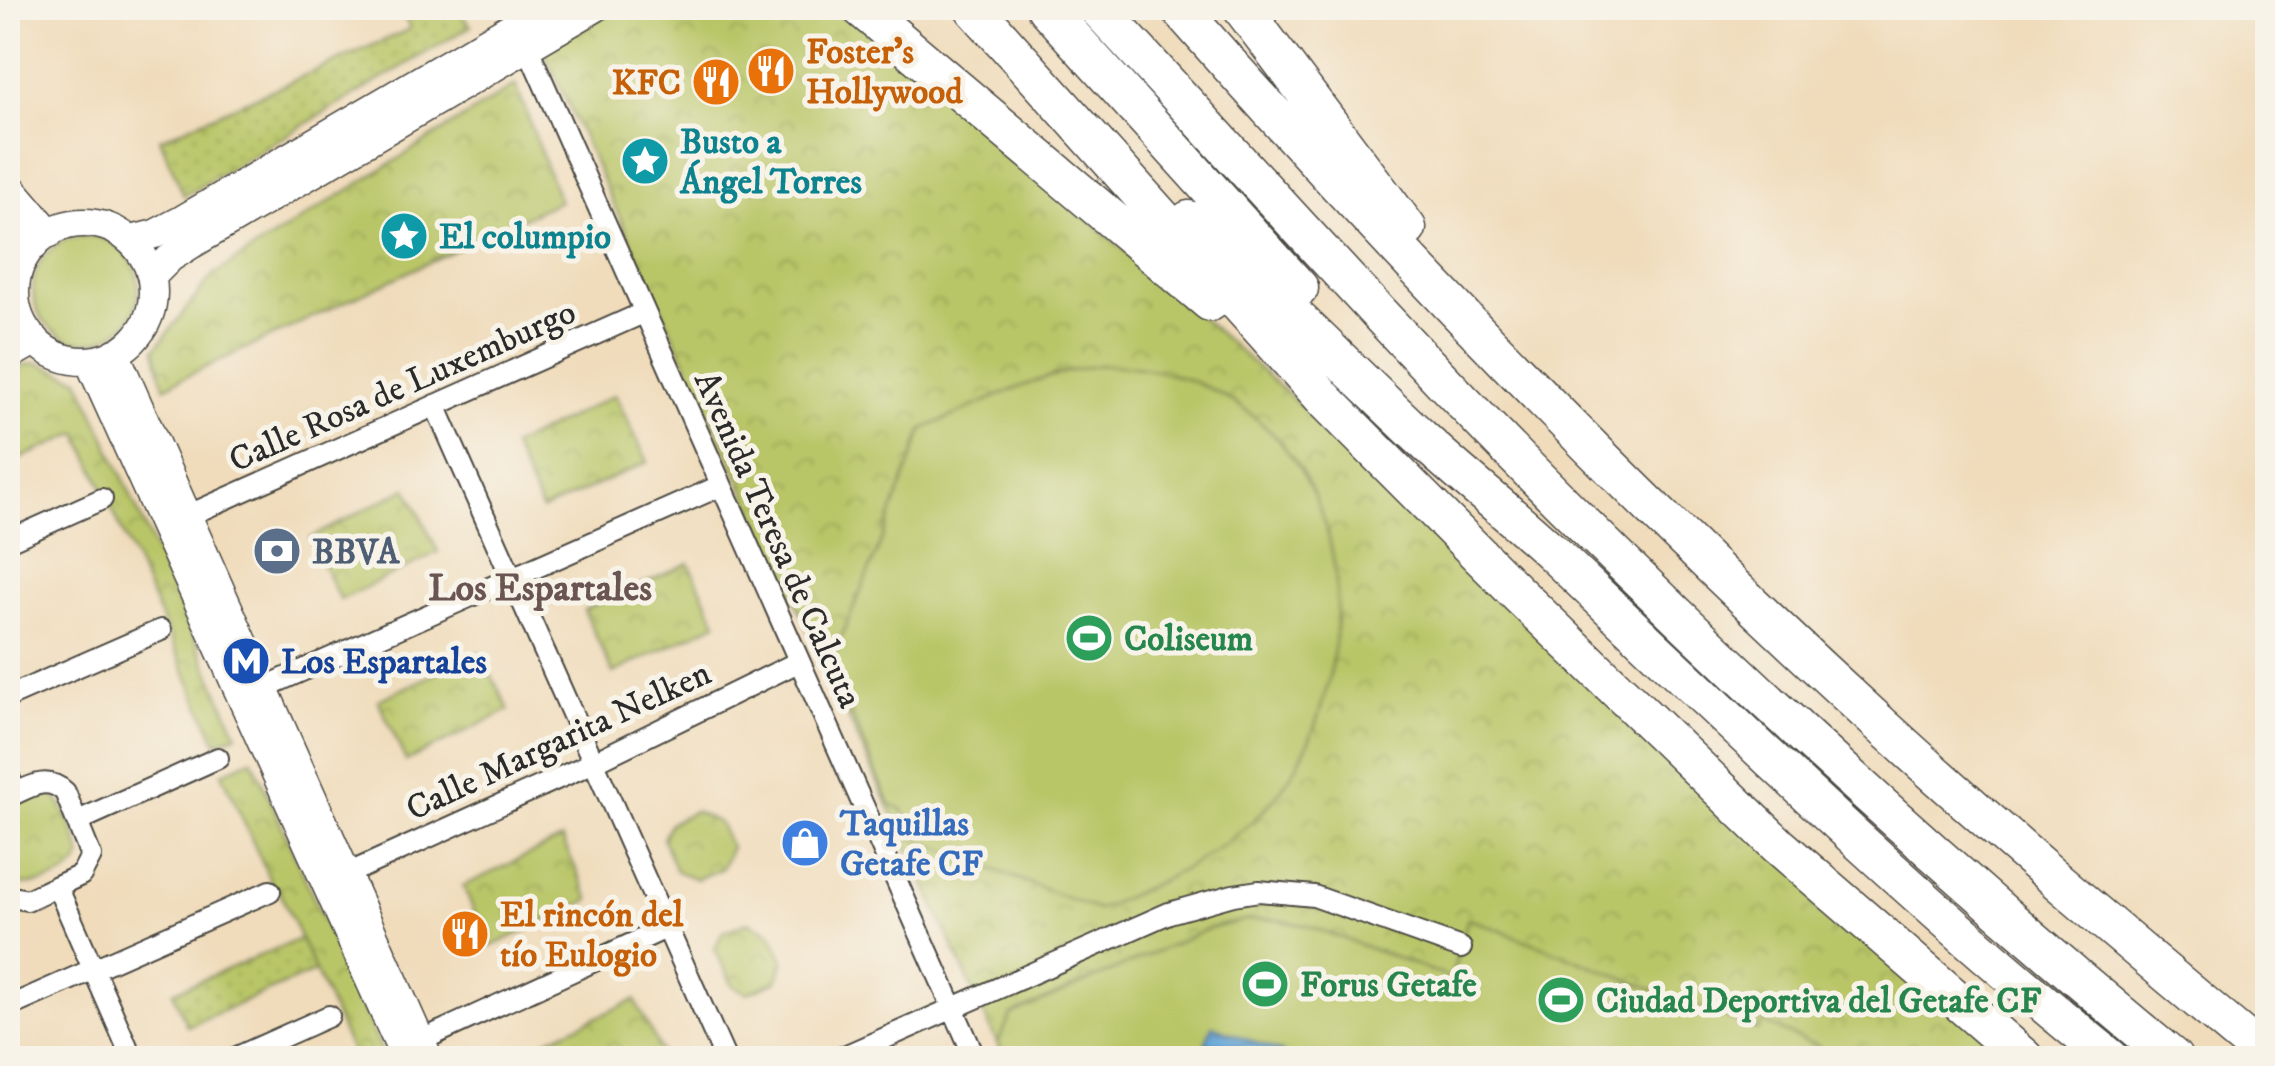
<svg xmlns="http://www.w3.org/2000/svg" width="2275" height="1066" font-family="'IM FELL DW Pica',serif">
<defs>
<pattern id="grass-dots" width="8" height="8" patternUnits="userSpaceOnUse" patternTransform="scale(2.5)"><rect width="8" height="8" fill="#b9c667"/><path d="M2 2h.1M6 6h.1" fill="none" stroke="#9faa5a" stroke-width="1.8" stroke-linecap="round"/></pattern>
<pattern id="park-crowns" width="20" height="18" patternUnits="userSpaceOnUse" patternTransform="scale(2.5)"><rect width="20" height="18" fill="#b9c667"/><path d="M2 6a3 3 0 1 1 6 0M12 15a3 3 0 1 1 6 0" fill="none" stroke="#9faa5a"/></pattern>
<pattern id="water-rules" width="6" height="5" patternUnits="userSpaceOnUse" patternTransform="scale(2.5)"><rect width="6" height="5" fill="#63a5d7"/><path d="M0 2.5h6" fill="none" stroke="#5287af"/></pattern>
</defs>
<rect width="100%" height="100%" fill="#f7f3e8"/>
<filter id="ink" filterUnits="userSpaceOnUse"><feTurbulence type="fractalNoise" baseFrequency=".01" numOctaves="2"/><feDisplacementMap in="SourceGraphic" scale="20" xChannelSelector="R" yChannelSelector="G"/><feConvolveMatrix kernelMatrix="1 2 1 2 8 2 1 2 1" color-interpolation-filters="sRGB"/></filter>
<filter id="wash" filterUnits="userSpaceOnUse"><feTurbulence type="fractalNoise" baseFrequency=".0048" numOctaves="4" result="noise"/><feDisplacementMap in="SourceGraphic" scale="40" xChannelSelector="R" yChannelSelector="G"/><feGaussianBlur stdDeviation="2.25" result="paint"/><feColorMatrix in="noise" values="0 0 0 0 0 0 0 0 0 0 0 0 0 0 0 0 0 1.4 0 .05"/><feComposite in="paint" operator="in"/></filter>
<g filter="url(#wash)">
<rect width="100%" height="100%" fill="#f0dcbb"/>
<path fill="url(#grass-dots)" stroke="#727849" stroke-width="2.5" d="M401,8H455L471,26L184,196L160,139L410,29Z
M302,938L316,971L187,1026L173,992Z"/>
<path fill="url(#park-crowns)" stroke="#727849" stroke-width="2.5" d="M615,8H842L925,75L1312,415L1507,602L2016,1058H1004L542,48Z
M516,85L559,201L164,387L155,349L213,275Z
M38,363L79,379L237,734L217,743L78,433L8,464V375L24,365Z
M615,395L648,462L542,510L512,446Z
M407,488L438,552L340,600L310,538Z
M689,563L717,623L613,673L584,610Z
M480,653L509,710L406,761L378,700Z
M252,759L385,1058H354L278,888H274L269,878L222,773Z
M41,792C48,793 51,793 56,798C63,805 83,848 80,858C74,879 28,890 10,882L8,876V807Z
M695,811L719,823L731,847L722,868L697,879L676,871L663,839L670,823Z
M562,839L590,900L490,947L463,886Z
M747,922L771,933L784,960L777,981L748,993L733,986L715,949L722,933Z
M635,1000L664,1058H541L535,1045Z"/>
<path fill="#b9c667" stroke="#727849" stroke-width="2.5" d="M33 289a53 53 0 1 1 106 0a53 53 0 1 1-106 0Z
M1100,365C1274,366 1364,511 1330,673C1321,715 1307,756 1280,791C1233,852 1166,879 1098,910L905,835L909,824L902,809L890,804L830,664L879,547L923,429C981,404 1037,374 1100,365Z
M1468,918L1758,1030L1762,1022L1843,1058H1005L998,1043L1011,1015L1210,928L1248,920H1277L1309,926L1451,978Z"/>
<path fill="url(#water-rules)" stroke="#476881" stroke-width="2.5" d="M1212,1026L1283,1053L1281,1058H1200Z"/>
</g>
<g filter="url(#ink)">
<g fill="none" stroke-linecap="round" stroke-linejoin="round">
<g stroke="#494641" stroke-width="24">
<path id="street" d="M527,46L975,1058
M435,405L725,1058
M187,516L643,313
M8,541L102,499
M263,688L720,486
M8,697L161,630
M8,775L16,793
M8,797C28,788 46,774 65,792L91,856L81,875L57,886L27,900L8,896
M78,821L218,758
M345,875L592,763L798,662
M57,886L132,1058
M8,1007L270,891
M420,1041L666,928
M235,1058L329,1016
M840,1058L1169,913L1233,895L1259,891L1314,896L1461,948"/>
</g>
<g stroke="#494641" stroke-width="31">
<path id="secondary" d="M8,184L50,233
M8,216L34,246
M15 292a69 69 0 1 1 138 0a69 69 0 1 1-138 0Z
M131,240L155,234L178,222L543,8
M152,276L170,258L192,244L595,8
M115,353L428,1058
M8,356L36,340
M89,361L405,1058"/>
</g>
<g stroke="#494641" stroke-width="41">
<path id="highway" d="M861,8L1210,302
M974,8L1327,402L1516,592L1779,846L2024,1058
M1046,8L1299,288
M1098,8C1255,178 1409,352 1574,515C1766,705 1965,886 2173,1058
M1179,8C1400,259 1634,499 1881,725C2007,840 2137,949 2268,1058
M1242,8L1407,228
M1189,220C1270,289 1343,364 1420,437C1464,479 1513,515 1557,557C1738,728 1916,902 2110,1058"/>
</g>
<use href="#street" stroke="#fff" stroke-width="20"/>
<use href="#secondary" stroke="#fff" stroke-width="28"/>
<use href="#highway" stroke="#fff" stroke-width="38"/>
</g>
</g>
<defs>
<g id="restaurant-disc" transform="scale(2.5)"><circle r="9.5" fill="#e8710a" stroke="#f7f3e8"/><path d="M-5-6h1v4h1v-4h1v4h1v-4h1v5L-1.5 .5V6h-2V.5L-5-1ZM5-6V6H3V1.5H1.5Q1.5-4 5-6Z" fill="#fff"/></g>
<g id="sight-disc" transform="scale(2.5)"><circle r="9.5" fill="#0f9aa8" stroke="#f7f3e8"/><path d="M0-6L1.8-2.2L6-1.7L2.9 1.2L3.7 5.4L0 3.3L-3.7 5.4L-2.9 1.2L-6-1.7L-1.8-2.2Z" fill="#fff"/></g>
<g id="bank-disc" transform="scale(2.5)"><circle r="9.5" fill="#5c6f8a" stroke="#f7f3e8"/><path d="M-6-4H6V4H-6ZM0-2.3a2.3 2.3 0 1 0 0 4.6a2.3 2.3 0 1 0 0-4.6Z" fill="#fff"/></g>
<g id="stadium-disc" transform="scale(2.5)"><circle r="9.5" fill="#2e9e5b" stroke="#f7f3e8"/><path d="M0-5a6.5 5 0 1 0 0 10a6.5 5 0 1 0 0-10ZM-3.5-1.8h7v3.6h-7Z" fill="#fff"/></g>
<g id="metro-disc" transform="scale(2.5)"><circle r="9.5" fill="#1a4fb4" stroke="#f7f3e8"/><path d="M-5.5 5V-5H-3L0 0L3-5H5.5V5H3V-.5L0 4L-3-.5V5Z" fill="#fff"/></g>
<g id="shop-disc" transform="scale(2.5)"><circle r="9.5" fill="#3f7fe0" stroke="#f7f3e8"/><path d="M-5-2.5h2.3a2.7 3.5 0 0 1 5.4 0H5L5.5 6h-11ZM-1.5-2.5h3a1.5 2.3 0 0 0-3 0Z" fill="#fff"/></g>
</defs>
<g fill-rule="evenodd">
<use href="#restaurant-disc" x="771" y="71"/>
<use href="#restaurant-disc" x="716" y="82"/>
<use href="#sight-disc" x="645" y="161"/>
<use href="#sight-disc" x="404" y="236"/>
<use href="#bank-disc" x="277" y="551"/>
<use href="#stadium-disc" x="1089" y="638"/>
<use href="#metro-disc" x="246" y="661"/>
<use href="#shop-disc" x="805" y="843"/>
<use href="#restaurant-disc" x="465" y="934"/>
<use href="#stadium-disc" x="1265" y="984"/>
<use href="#stadium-disc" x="1561" y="1000"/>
</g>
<g text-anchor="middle" stroke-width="10" stroke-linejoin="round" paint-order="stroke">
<g font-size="35" font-weight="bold" fill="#c56008" stroke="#f7f3e8" text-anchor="start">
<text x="806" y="63">Foster's<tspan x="806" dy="40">Hollywood</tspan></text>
<text x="681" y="94" text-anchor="end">KFC</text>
<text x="500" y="926">El rincón del<tspan x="500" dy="40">tío Eulogio</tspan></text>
</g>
<g font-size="35" font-weight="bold" fill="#0d838f" stroke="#f7f3e8" text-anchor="start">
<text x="680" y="153">Busto a<tspan x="680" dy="40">Ángel Torres</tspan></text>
<text x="439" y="248">El columpio</text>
</g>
<g font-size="35" fill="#2b2b2b" stroke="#f7f3e8">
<text transform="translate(402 385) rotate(-24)" y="12">Calle Rosa de Luxemburgo</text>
<text transform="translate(779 539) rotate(66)" y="12">Avenida Teresa de Calcuta</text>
<text transform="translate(558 740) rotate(-25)" y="12">Calle Margarita Nelken</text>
</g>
<g font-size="35" font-weight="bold" fill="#4e5e75" stroke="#f7f3e8" text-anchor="start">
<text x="312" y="563">BBVA</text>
</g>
<g font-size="35" font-weight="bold" fill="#27864d" stroke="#f7f3e8" text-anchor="start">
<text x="1124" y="650">Coliseum</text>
<text x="1300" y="996">Forus Getafe</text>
<text x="1596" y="1012">Ciudad Deportiva del Getafe CF</text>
</g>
<g font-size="35" font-weight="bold" fill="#164399" stroke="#f7f3e8" text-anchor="start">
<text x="281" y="673">Los Espartales</text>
</g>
<g font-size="35" font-weight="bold" fill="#366cbe" stroke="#f7f3e8" text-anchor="start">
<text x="840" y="835">Taquillas<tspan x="840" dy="40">Getafe CF</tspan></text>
</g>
<g font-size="38" font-weight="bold" fill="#6a5552" stroke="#f7f3e8">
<text x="540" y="600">Los Espartales</text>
</g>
</g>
<rect width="2275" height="1066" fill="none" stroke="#f7f3e8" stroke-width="40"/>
</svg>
